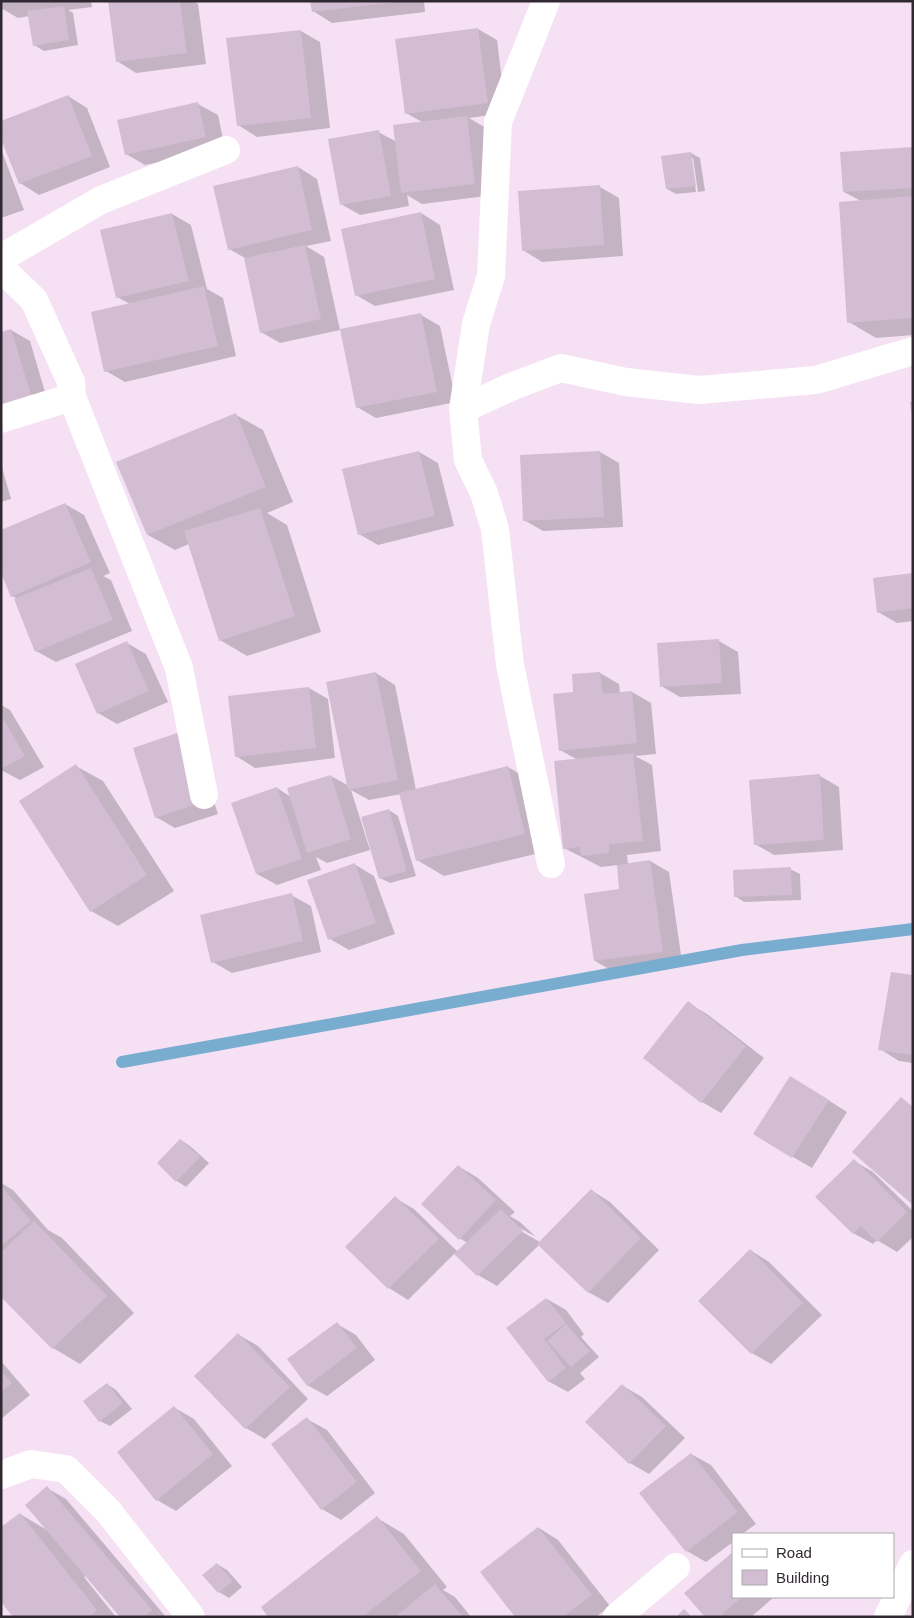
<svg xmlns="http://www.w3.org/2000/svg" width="914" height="1618" font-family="Arial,sans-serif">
<rect width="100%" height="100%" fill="#f5e0f4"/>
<path fill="#0003" d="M1,1H91L92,7L68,10L73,13L78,45L44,51L34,45L29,16L18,18L1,8Z
M109,1H193L198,4L206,64L136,73L117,61Z
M312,1H424L425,12L332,23L313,11Z
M478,29L497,40L506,113L469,118L486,128L494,195L422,204L407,195L409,206L360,215L341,204L378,132L397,142L422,122L406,113L396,40Z
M301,31L320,42L330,128L257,137L238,125Z
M68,96L87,108L110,167L39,195L20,183Z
M198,104L218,115L225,148L145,165L126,154Z
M913,148V335L876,338L849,322L861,201L844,192Z
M1,149L24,210L1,218Z
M691,153L700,158L705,191L698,192L693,158H691L696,192L676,194L667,189Z
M298,167L317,179L331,241L306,246L324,257L340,330L280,343L261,332L245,258L229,249Z
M600,187L619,198L623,256L542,262L523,250Z
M421,213L440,225L454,290L375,306L356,295Z
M172,214L191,225L207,289L223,298L236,356L125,382L106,371L130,304L117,297Z
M421,315L440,326L456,402L376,418L357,407Z
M11,330L30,341L50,409L1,423Z
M236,415L263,430L293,502L267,513L287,525L321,632L247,656L220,640L189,544L175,550L148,535Z
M419,452L438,463L454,526L378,545L359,534Z
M600,452L619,463L623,527L543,531L524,520Z
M1,464L11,499L1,502Z
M65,504L84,515L110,573L103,576L111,580L132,631L56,662L36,651L18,599L12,596Z
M913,575V621L897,623L878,612Z
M719,641L738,652L741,694L680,697L661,686Z
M127,643L146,654L168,702L117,724L98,713Z
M376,673L395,685L416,790L508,767L535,783L552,850L444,876L417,860L401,794L369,800L351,790L370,850L327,863L316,857L321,870L277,885L257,874L277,788L291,797L331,776L349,786Z
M600,673L619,684L620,693L632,692L651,703L656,754L635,756L652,765L661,851L627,855L628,864L650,861L669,872L682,962L614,972L595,961L621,890L618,865L601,867L564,848L578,760L560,750L575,693Z
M309,688L328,699L335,758L255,768L236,756Z
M1,705L10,710L44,767L20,780L1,770Z
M177,735L196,746L218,814L175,828L156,817Z
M76,766L103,781L174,891L118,926L91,911Z
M820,776L839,787L843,850L774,855L755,844Z
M389,810L398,816L416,876L390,883L380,878Z
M354,864L374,876L395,934L349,950L330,939Z
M790,869L800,874L801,900L744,902L735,896Z
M291,895L311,906L321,952L232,973L213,962Z
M913,977V1063L899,1061L880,1049Z
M688,1003L707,1014L764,1058L721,1113L702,1102L645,1058Z
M809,1088L847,1112L812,1168L793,1157Z
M181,1140L190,1146L209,1163L186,1187L177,1181Z
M854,1161L873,1172L913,1211V1237L897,1252L877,1240L873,1244L853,1233Z
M458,1166L478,1178L515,1212L510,1216L520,1222L536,1237L518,1227L517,1229L540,1242L591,1190L610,1202L659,1250L608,1303L588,1292L540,1244L497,1286L478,1275L455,1253L408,1300L389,1288L347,1247L395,1198L414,1209L458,1252L468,1243L459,1238Z
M1,1183L13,1190L48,1230L62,1238L134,1313L80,1364L53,1348L1,1295Z
M750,1250L769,1262L822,1315L771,1364L752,1353L700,1301Z
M547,1299L566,1310L584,1334L581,1337L599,1357L580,1373L585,1379L568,1392L548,1381L508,1328Z
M337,1324L356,1335L375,1360L327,1396L307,1385Z
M239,1335L258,1346L308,1399L265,1439L246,1428Z
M1,1361L30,1395L1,1419Z
M107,1384L116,1390L132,1409L110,1426L100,1421Z
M623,1386L642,1397L685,1438L649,1474L630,1463Z
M175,1408L194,1419L232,1466L176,1511L157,1500Z
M307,1419L327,1430L375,1493L341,1520L322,1509Z
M691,1454L711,1465L756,1524L742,1534H733V1542L706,1562L687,1551Z
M47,1488L66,1499L166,1617H121L86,1576L84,1577L116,1617H14L20,1514L47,1530Z
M377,1518L404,1534L447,1587L443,1590L455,1597L471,1617H270Z
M539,1528L558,1540L610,1606L596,1617H516Z
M217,1564L227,1570L242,1587L229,1598L219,1592L204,1575Z
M733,1597H774L751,1617H707Z"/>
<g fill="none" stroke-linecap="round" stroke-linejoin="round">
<path stroke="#79adcf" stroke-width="12" d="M122,1062L742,950L913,929"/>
</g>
<path fill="#d2bdd2" d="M108,1H180L187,53L116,62Z
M310,1H394L395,2L312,12Z
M64,6L69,40L33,46L27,11Z
M478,28L488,103L405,114L395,39Z
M301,30L311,118L237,126L226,38Z
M68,95L92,156L19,184L1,139V121Z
M198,102L206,137L125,155L117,120Z
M467,116L475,184L401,193L393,125Z
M379,130L391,196L340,205L328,139Z
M913,147V188L843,192L840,152Z
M691,152L696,186L666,189L661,156Z
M298,166L312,230L228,250L213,186Z
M600,185L604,245L522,251L518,191Z
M912,196L913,318L847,323L839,202Z
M421,212L435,279L355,296L341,229Z
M172,213L189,281L116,298L100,230Z
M305,245L321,319L260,333L244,258Z
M204,286L218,346L104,372L91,312Z
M421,313L437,392L356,408L340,329Z
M11,329L32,398L1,407V332Z
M913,401V414H912L910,402Z
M236,413L266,487L147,535L116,462Z
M419,451L435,516L358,535L342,469Z
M600,451L604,517L523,521L520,455Z
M65,503L91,562L11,597L1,573V530Z
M260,508L295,616L219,641L184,531Z
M91,568L113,620L35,652L14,599Z
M913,573V608L877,613L873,578Z
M719,639L722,683L660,687L657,643Z
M127,641L149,691L97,714L75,664Z
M376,672L398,780L348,790L326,682Z
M600,672L603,694L632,691L637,743L559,751L553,694L573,692L572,674Z
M309,687L316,748L235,757L228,696Z
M1,715L25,756L1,769Z
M177,733L200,803L155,818L133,748Z
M633,753L643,841L609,844V853L581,856L580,847L563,849L554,761Z
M76,764L147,875L90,912L19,801Z
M508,766L525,834L416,861L399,793Z
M820,774L824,840L754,845L749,780Z
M331,775L351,839L307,853L287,788Z
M277,787L302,859L256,874L231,803Z
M389,809L407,871L379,879L361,817Z
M650,860L663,952L594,961L584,894L619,889L617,865Z
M355,863L376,923L328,940L307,880Z
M791,867L792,895L734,897L733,870Z
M292,893L303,941L211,963L200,915Z
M891,972L913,975V1055L878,1050Z
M688,1001L746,1046L701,1103L643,1058Z
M790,1076L829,1100L792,1158L753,1134Z
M901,1097L913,1107V1205L852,1152Z
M180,1139L200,1157L176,1182L157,1163Z
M854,1159L907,1212L877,1242L861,1226L853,1234L815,1197Z
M458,1165L496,1200L459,1240L421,1204Z
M1,1186L31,1221L1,1246Z
M591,1189L641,1238L588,1293L537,1244Z
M395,1196L439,1239L388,1289L345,1247Z
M501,1209L523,1231L477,1276L454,1254Z
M34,1221L107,1296L52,1349L1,1297V1252Z
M750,1249L803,1303L751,1354L698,1301Z
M546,1298L566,1323L544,1339L566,1368L548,1382L506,1328Z
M337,1322L357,1348L307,1386L287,1359Z
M566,1324L590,1351L571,1367L547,1341Z
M238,1333L290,1387L245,1429L194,1376Z
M1,1371L12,1383L1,1392Z
M107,1383L123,1403L99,1422L83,1401Z
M622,1384L666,1426L629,1464L585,1422Z
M174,1406L213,1454L156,1501L117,1452Z
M307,1417L357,1482L321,1510L271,1444Z
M691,1453L738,1512L686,1552L639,1493Z
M47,1486L152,1610L144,1617H120L25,1505Z
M20,1513L97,1610L89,1617H13L1,1602V1527Z
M377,1516L421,1571L362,1617H268L261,1607Z
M538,1527L592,1595L563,1617H515L480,1572Z
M733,1552V1597H742L719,1617H705L684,1593Z
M217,1563L233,1581L218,1593L202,1575Z
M435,1584L463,1617H395Z
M684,1609L692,1617H676Z"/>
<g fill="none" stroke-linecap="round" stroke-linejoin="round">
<path stroke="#fff" stroke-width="28" d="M546,1L498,122L491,276L476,324L463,409L468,460L484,493L495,529L510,665L551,864
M1,258L101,200L226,150
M1,268L34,300L71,382L72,397L179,668L204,795
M463,409L513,386L561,368L626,382L699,390L816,380L913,351
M1,419L72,397
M1,1475L31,1464L66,1469L108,1511L191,1617
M617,1617L676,1567
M888,1617L913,1564"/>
</g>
<rect width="914" height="1618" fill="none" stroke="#312931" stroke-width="5"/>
<rect x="732" y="1533" width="162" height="65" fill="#ffffff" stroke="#ada9ad"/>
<rect x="742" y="1549" width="25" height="8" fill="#ffffff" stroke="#ada9ad"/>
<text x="776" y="1558" font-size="15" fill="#312931">Road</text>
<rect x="742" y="1570" width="25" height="15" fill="#d2bdd2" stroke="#ada9ad"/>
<text x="776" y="1583" font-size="15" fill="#312931">Building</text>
</svg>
